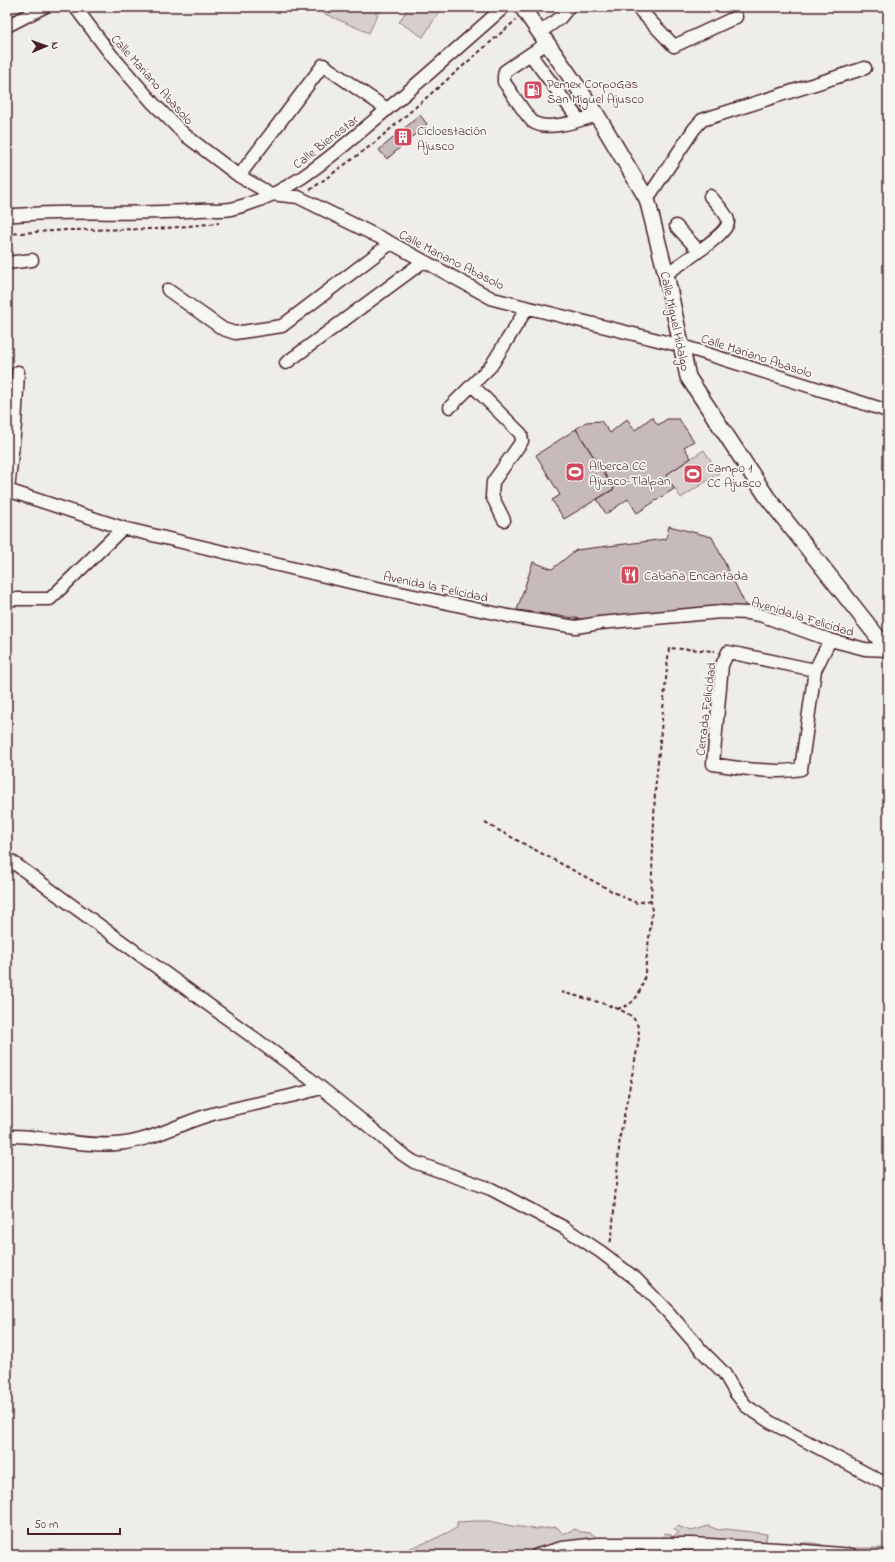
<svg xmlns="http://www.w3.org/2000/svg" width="895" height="1562" font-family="'Indie Flower',sans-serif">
<rect width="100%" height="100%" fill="#efedea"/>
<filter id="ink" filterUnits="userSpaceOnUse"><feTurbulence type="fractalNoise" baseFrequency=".025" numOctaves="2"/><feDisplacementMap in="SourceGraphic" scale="8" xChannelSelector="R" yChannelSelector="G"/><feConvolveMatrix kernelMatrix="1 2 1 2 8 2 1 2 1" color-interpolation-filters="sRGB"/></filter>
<g filter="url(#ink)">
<path fill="#d7cfce" stroke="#90777c" d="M309,7H381L369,33Z
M409,7H442L423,37L399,22Z
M704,450L719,473L681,498L666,475Z
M474,1521H490L512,1526L538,1529L557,1527L563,1534L575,1529L581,1532L591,1533L603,1543L661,1539L665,1533L670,1534L672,1537L679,1533L674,1529L677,1526L692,1531L708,1526L719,1530L726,1529L767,1534L765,1546L789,1549L802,1543H813L836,1548H884L888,1550V1555H396L404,1554L408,1549L430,1541L457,1528V1522Z"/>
<path fill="#c6babb" stroke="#4a1f2b" d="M420,115L427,124L387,159L379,150Z
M652,417L658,425L667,419H679L694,441L684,447L691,458L666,475L674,489L637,513L628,499L606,514L597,499L614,489L576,429L586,422L601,421L610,433L627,419L635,430Z
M576,429L614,489L564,519L552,500L560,495L536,455Z
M669,526L712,537L746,606L737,611L724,607L582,619L517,610L533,562L552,569L576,550L666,539Z"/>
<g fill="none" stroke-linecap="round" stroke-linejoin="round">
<g stroke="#4a1f2b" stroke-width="15">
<path id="minor" d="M75,7L112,56L153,103L185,135L239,176L271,194L298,197L391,243L493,299L682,346L888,411
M637,7L674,46L736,17
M7,26L44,7
M539,33L560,18L569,7
M547,43L505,71L504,76V82C510,90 526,116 533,122C548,132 581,120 597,115
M530,54L579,120
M239,176L323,65L387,109
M647,199L694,129L702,120L865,68
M7,216C70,209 134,216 198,210C209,209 220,211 231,209C289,196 334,154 378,117C421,81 462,44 504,7
M676,226L699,251
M7,263L32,260
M666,274C677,266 730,233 728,221C728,215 714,201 710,196
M168,290L223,329L235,333L282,326L391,243
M286,363L424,261
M472,385L521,434L522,441L493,482L492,496L504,520
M450,407L491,366L527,308
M7,490L123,528L354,583L508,616L576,627L600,623L721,612L748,613L760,615L830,640L865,649L888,650
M8,490L15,425L18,372
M7,599H50L123,528
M815,670L728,652L722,665L713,764C739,768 775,774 801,769L815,670L830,640
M7,858L309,1078L365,1123L402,1154L414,1162L491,1189L563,1227L601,1252L636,1279L668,1312L701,1350L724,1373L735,1392L746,1406L770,1422L888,1485
M7,1136C43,1135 80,1147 116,1144C149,1142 178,1124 209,1115C246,1105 284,1099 321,1088
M537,1555L562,1548L598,1544H692L793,1550L852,1555"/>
</g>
<g stroke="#4a1f2b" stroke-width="18">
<path id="major" d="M522,7L597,115L647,199L666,274L688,377L767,497L888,650"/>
</g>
<path stroke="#4a1f2b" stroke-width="2" stroke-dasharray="4 3" stroke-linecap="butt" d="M310,190L373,144L516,20
M7,234L66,230L157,229L219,223
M485,823L623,897L637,903L651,900
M561,992C578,997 623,1006 634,1019C641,1028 639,1040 637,1050L620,1136L612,1236L610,1243
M617,1009C635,1004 638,997 644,980L652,913L651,900L655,792L669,648L715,651"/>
<use href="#minor" stroke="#f6f6f2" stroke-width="12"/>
<use href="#major" stroke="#f6f6f2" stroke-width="15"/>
</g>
</g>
<defs>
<g id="fuel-square" transform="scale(1)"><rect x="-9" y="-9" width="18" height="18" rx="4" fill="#d1495b" stroke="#f6f6f2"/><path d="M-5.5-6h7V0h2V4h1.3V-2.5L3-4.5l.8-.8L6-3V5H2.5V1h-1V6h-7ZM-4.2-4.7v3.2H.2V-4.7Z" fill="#fff"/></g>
<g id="building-square" transform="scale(1)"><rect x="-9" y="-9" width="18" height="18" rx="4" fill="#d1495b" stroke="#f6f6f2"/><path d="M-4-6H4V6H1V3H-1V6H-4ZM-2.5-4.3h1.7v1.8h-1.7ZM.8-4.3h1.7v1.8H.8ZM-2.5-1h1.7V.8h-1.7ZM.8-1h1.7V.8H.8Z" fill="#fff"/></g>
<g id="stadium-square" transform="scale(1)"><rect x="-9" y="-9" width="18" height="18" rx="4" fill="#d1495b" stroke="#f6f6f2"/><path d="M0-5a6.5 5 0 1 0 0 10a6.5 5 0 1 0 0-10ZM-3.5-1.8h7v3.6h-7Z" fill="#fff"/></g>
<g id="restaurant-square" transform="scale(1)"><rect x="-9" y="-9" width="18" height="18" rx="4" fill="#d1495b" stroke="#f6f6f2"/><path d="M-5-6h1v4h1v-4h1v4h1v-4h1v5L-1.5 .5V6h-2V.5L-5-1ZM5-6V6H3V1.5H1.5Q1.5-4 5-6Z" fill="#fff"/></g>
</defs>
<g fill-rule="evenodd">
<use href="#fuel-square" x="533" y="90"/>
<use href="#building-square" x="403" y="137"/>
<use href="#stadium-square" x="575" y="472"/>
<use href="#stadium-square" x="693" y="474"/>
<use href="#restaurant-square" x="630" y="575"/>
</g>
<g text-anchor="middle" stroke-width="3.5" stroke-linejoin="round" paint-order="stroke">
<g font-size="13" fill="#4a1f2b" stroke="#f6f6f2">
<text transform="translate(153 79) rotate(48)" y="5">Calle Mariano Abasolo</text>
<text transform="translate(325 141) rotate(-38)" y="5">Calle Bienestar</text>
<text transform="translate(452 259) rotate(27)" y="5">Calle Mariano Abasolo</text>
<text transform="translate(676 321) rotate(78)" y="5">Calle Miguel Hidalgo</text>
<text transform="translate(757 355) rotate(18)" y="5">Calle Mariano Abasolo</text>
<text transform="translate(436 586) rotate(12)" y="5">Avenida la Felicidad</text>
<text transform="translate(803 616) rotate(17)" y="5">Avenida la Felicidad</text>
<text transform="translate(705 709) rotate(-83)" y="5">Cerrada Felicidad</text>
</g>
<g font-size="13" fill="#4a1f2b" stroke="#f6f6f2" text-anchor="start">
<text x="547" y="88">Pemex CorpoGas<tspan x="547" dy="15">San Miguel Ajusco</tspan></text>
<text x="417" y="135">Cicloestación<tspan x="417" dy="15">Ajusco</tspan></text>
<text x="589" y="470">Alberca CC<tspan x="589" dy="15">Ajusco-Tlalpan</tspan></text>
<text x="707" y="472">Campo 1<tspan x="707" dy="15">CC Ajusco</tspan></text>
<text x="644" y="580">Cabaña Encantada</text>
</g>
</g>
<rect width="895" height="1562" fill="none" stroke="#f6f6f2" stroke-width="24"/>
<rect x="12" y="12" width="871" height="1538" fill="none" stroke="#4a1f2b" stroke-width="1.5" filter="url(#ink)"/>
<g transform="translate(46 46) rotate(88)" stroke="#f6f6f2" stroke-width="3" paint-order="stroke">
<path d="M0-3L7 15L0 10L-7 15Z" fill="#4a1f2b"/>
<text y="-6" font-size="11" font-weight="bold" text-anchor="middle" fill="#4a1f2b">N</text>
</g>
<path d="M28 1528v6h92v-6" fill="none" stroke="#4a1f2b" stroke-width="2"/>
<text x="34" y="1528" font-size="12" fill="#4a1f2b" stroke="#f6f6f2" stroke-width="3" paint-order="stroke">50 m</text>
</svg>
